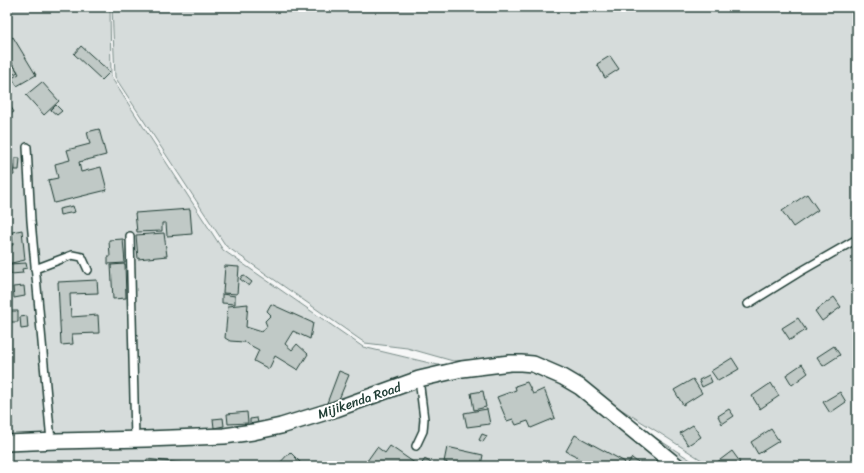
<svg xmlns="http://www.w3.org/2000/svg" width="864" height="473" font-family="Sriracha,sans-serif">
<rect width="100%" height="100%" fill="#f6f7f7"/>
<filter id="ink" filterUnits="userSpaceOnUse"><feTurbulence type="fractalNoise" baseFrequency=".025" numOctaves="2"/><feDisplacementMap in="SourceGraphic" scale="8" xChannelSelector="R" yChannelSelector="G"/><feConvolveMatrix kernelMatrix="1 2 1 2 8 2 1 2 1" color-interpolation-filters="sRGB"/></filter>
<g filter="url(#ink)">
<path fill="#d6dcdb" stroke="#7a8c88" d="M7,7H110L111,77L223,250L363,347L438,365L534,360L700,466H7Z
M112,7H857V466H711L658,432L534,356L453,361L407,348L365,343L226,246L115,77Z"/>
<path fill="#c0c9c6" stroke="#1f3d34" d="M13,37L36,75L17,86L12,78L19,74L11,61L7,63V41Z
M81,46L110,72L102,80L74,54Z
M610,56L619,69L605,78L597,64Z
M14,66L18,72L12,75L9,70Z
M42,82L59,101L44,115L26,95Z
M7,101L14,112L7,116Z
M56,105L62,111L57,115L51,110Z
M99,129L106,155L79,162L81,172L101,167L107,190L54,203L48,180L58,178L55,164L70,160L67,150L90,144L87,132Z
M15,158H20L19,170H15Z
M7,160H12L14,175L7,176Z
M807,194L818,210L793,227L782,211Z
M73,206L75,212L60,215L59,209Z
M190,209L192,234L167,236L166,223H162V231L137,232L135,213Z
M22,230L25,260L7,264V246L13,245L12,232Z
M10,232L11,244L7,245V233Z
M164,233L167,256L138,259L136,235Z
M123,239L125,263L108,264V257H110L109,240Z
M26,263L27,268L22,269L23,273L11,274L10,264Z
M125,264L126,298L113,299L111,265Z
M225,266L239,267L237,294L223,293Z
M243,275L252,282L249,286L240,279Z
M97,280L98,293L70,294L71,317L98,315L99,333L72,334L73,344L61,345L58,282Z
M24,286L25,296L14,298L13,287Z
M222,294L235,296V304L222,303Z
M834,297L841,307L822,321L815,311Z
M248,304L246,327L262,332L267,326L265,321L271,315L267,311L271,304L313,323L310,339L293,331L285,344L292,350L297,344L308,354L298,370L275,356L269,369L254,361L259,350L244,342L230,341L225,338L228,306Z
M8,311H18V322H8Z
M27,316L28,328L21,329L20,317Z
M798,318L806,330L790,340L782,328Z
M834,346L840,355L823,366L817,357Z
M732,358L739,369L718,381L711,371Z
M802,364L808,373L792,385L786,375Z
M339,371L349,375L337,404L327,403Z
M709,375L712,382L702,387L699,380Z
M693,379L702,393L683,405L674,390Z
M527,382L533,394L544,389L555,418L531,428L528,421L516,425L513,419L507,421L497,397L516,390L515,386Z
M771,383L779,396L760,409L752,396Z
M483,391L486,407L474,410L471,393Z
M840,392L846,402L830,413L823,402Z
M487,409L490,424L467,427L464,413Z
M729,409L734,416L722,424L718,416Z
M247,412L248,423L228,424L227,414Z
M7,416H11L12,425H7Z
M223,418L224,426L214,428L213,419Z
M257,418L258,423L250,424V419Z
M693,425L701,437L688,445L680,433Z
M771,429L779,441L758,454L751,442Z
M482,434L487,436L483,442L479,440Z
M575,435L625,462L622,466H602L594,462L592,466H576L573,465L578,457L566,451Z
M390,446L419,466H373L367,461L377,447L385,453Z
M447,447L483,455L481,465L484,466H446L447,462H444Z
M732,451L740,462L735,466H718L716,463Z
M290,452L304,466H277Z
M632,458L642,466H626Z
M147,459L188,464V466H146Z
M425,459L435,466H420Z"/>
<g fill="none" stroke-linecap="round" stroke-linejoin="round">
<g stroke="#1f3d34" stroke-width="10">
<path id="lane" d="M27,147L31,221L51,441
M130,236L135,439
M35,269L72,255L82,257L88,270
M748,304L798,273L857,239
M416,446L423,431L424,419L419,379"/>
</g>
<g stroke="#1f3d34" stroke-width="18">
<path id="street" d="M7,443L57,441L146,439L224,436L253,432L281,426L336,409L419,379L462,369L510,363H521L533,364L563,377L580,387L677,466"/>
</g>
<use href="#lane" stroke="#fff" stroke-width="7"/>
<use href="#street" stroke="#fff" stroke-width="15"/>
</g>
</g>
<g text-anchor="middle" stroke-width="4" stroke-linejoin="round" paint-order="stroke">
<g font-size="13" fill="#1f3d34" stroke="#fff">
<text transform="translate(359 400) rotate(-19)" y="5">Mijikenda Road</text>
</g>
</g>
<rect width="864" height="473" fill="none" stroke="#fff" stroke-width="24"/>
<rect x="12" y="12" width="840" height="449" fill="none" stroke="#1f3d34" stroke-width="1.5" filter="url(#ink)"/>
</svg>
